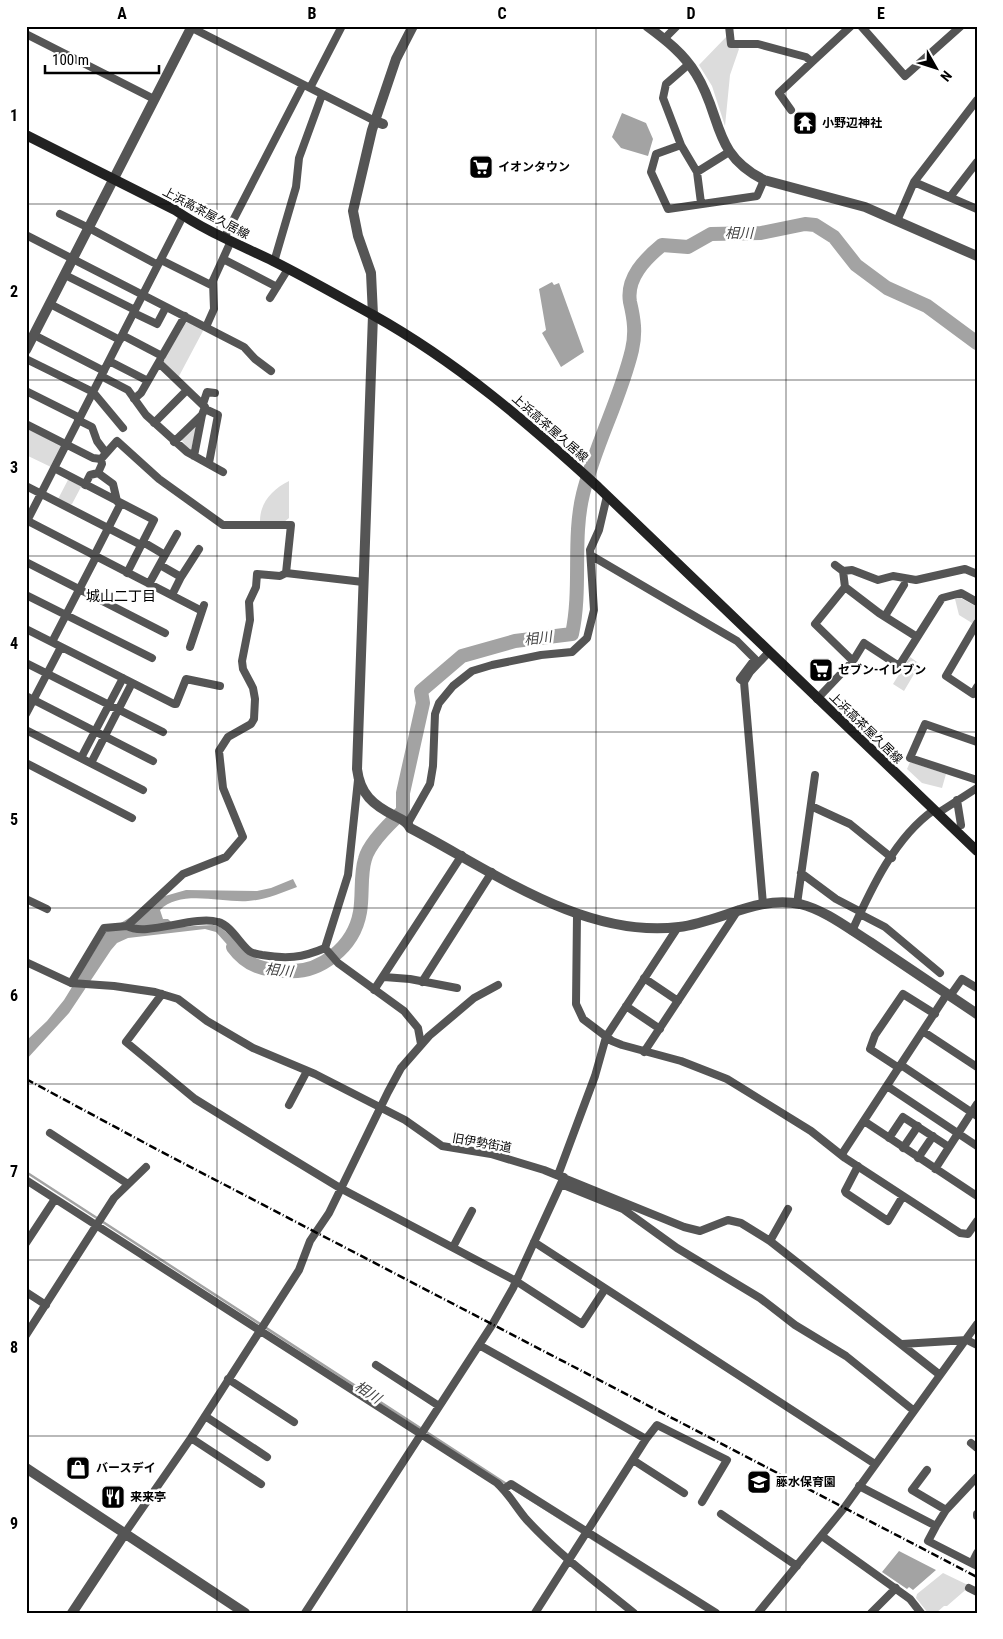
<svg xmlns="http://www.w3.org/2000/svg" width="1003" height="1639" font-family="'Roboto Condensed','Noto Sans JP',sans-serif">
<rect width="100%" height="100%" fill="#fff"/>
<path fill="#dcdcdc" d="M728,35L739,49L730,75L725,126L712,86L699,65Z
M187,321L204,329L178,378L164,365L163,361Z
M196,424L197,425L191,450H189L181,439Z
M26,427L62,446L51,467L26,455Z
M69,478L81,487L72,504L68,505L58,499Z
M289,481V518L284,522L260,521C260,502 273,489 289,481Z
M959,597L977,607V616L972,623L959,615L955,599Z
M910,657L920,664L904,691L893,684Z
M910,762L946,774L942,788L922,783L907,769Z
M943,1573L970,1586L947,1606H944L936,1613H928L916,1598L917,1594Z"/>
<path fill="#a3a3a3" d="M622,113L646,123L653,139L648,156L621,148L612,137Z
M552,282L554,285L559,283L584,352L561,367L542,333L546,330L539,289Z
M293,879L297,887C281,893 265,900 248,901C222,903 180,889 160,910L163,919H168L176,927L213,925L220,927L233,938L248,958L273,973L239,958L216,932L205,929L128,938L117,943L111,950L69,1013L26,1060V1041L47,1021L64,1000L106,932L165,896L186,890L257,891L271,888Z
M899,1551L936,1570L913,1590L909,1587L907,1589L882,1572Z"/>
<g fill="none" stroke-linecap="round" stroke-linejoin="round">
<path stroke="#a3a3a3" stroke-width="2.5" d="M26,1172L508,1485
M512,1488L670,1588"/>
<path stroke="#a3a3a3" stroke-width="14" d="M233,947C247,966 263,970 286,971C320,974 354,947 360,912C363,895 360,875 365,859C369,843 391,822 403,811V793L423,703L421,691L462,656L515,641L572,634C582,588 572,539 583,494C595,445 620,400 632,350C636,333 634,319 630,302C626,278 645,259 662,245L688,247L711,234L761,233L805,224L815,225L834,237L856,265L887,288L927,306L977,343"/>
<path stroke="#555" stroke-width="8" d="M729,26L731,44H758L806,57L812,62L851,26
M861,26L905,76L961,26
M192,28L375,121
M26,34L154,99
M664,39L677,26
M689,64L666,84L663,98L681,145L656,154L651,172L668,209L757,196L764,180
M310,88L342,26
M791,110L779,93L812,62
M681,145L697,172L701,203
M697,172L729,152
M914,182L977,209
M950,197L977,162
M60,214L89,228
M897,221L914,182L977,100
M89,228L158,265
M26,235L143,295
M224,238L303,85
M223,259L277,287
M161,260L211,285L231,241
M274,262L296,187L299,158L322,95
M65,275L135,310
M143,295L244,347L255,359L271,371
M270,298L288,269
M50,304L120,340
M134,313L157,324L166,307
M206,327L214,309L213,282
M34,335L104,371
M122,335L162,356L185,316
M26,359L93,392
M109,361L148,381
M159,363L205,407L202,415L174,442
M101,376L128,390L146,415L187,452L223,472
M26,391L80,418
M93,392L123,428
M134,399L141,393L160,360
M203,404L207,392L215,393
M205,409L218,415L209,463
M78,420L92,427L97,441L106,453
M154,423L187,390
M26,424L93,458L101,459L117,441L159,479L223,525H291L286,573L363,582
M194,456L202,415
M54,468L154,520L127,573
M98,473L113,484L117,501
M85,485L90,475L98,473L102,464L101,459
M26,486L141,545
M26,520L202,611
M26,523L183,216
M143,542L165,555L149,584
M165,555L177,534
M94,556L121,503
M592,556L737,641L755,659L740,679L744,682
M26,562L165,633
M160,565L181,577L172,595
M835,565L843,571L852,570L878,580L893,576L916,580L965,569L977,574
M843,571L845,587L879,613L917,637
M181,577L199,549
M845,587L815,624L853,661
M26,595L152,658
M885,616L904,585
M977,623L946,676L973,694L977,687
M26,629L174,704H176L186,679L220,686
M52,642L96,557
M190,647L204,605
M26,663L163,732
M26,696L153,761
M817,699L853,661L864,643L899,666L942,598L961,593L977,602
M26,714L61,647
M26,730L143,790
M977,742L925,724L910,758L977,780
M81,758L123,678
M26,763L132,818
M91,763L132,683
M957,800L961,825
M811,806L850,824L892,858
M938,813L977,788
M408,823L430,784L433,766L435,714L439,703L453,686L472,671L492,665L541,655L572,652L587,638L594,610L590,550L599,530L607,496
M801,873L836,899L861,912
M26,899L47,909
M763,904L744,682L750,672L768,653
M797,904L815,775
M860,914L885,927L940,973
M577,915L576,1004L583,1019L612,1041L622,1045L681,1061L727,1079L811,1131L845,1158L960,1233L968,1234L977,1221
M127,926C146,937 194,915 218,922C230,925 239,942 248,950C252,954 257,954 262,955C286,959 302,958 325,948
M852,931C871,889 895,837 934,810
M325,948L348,875L358,780
M325,948L338,963L404,1011L418,1028L421,1044
M26,962L71,983L114,986L155,992L178,999L207,1021L253,1048L315,1074L405,1120L442,1146L491,1154L544,1170L684,1227L700,1231L728,1220L741,1223L770,1241L940,1375
M384,977L410,979L457,988
M644,978L678,1001
M422,982L492,872
M71,983L104,928L127,926L183,874L226,857L243,837L223,788L219,751L228,737L251,724L254,719L255,699L253,688L243,669L242,661L250,620L249,602L256,587L257,574L280,576L286,573
M374,990L462,855
M162,994L126,1042L195,1099L266,1143L340,1188L516,1281L582,1324L605,1289
M950,996L962,979L977,988
M626,1006L660,1029
M924,1032L977,1067
M644,1052L738,910
M901,1065L977,1116
M899,1068L870,1049L875,1035L903,994L935,1014
M887,1086L977,1146
M289,1105L307,1071
M864,1121L977,1196
M50,1133L128,1184
M889,1138L903,1117L949,1147
M903,1148L918,1126
M842,1154L947,994
M918,1158L933,1136
M858,1166L845,1191L846,1193L888,1221L903,1196
M935,1169L977,1104
M558,1175L595,1076L606,1037L678,927
M26,1180L497,1483C509,1494 516,1507 526,1519C558,1554 597,1583 634,1613
M561,1184L623,1209L677,1248L760,1298L795,1325L846,1356L913,1410
M770,1241L788,1209
M534,1242L875,1464
M26,1243L55,1199
M453,1247L472,1211
M26,1292L46,1305
M26,1335L114,1198L146,1167
M902,1344L967,1340L977,1345
M479,1345L646,1439
M376,1365L439,1406
M228,1379L294,1422
M205,1416L267,1457
M191,1438L261,1484
M971,1443L977,1448
M633,1460L684,1493
M927,1470L912,1490L946,1510
M859,1486L936,1526L946,1510L977,1477
M504,1489L511,1484L716,1613
M721,1514L797,1566
M977,1514V1516
M936,1526L928,1541L977,1566
M125,1533L191,1438L299,1270L310,1241L329,1213L388,1092L401,1068L429,1036L474,998L498,985
M822,1536L910,1599L921,1613
M972,1563L977,1553
M969,1588L977,1592
M305,1613L492,1325L513,1288L564,1177
M535,1613L646,1439L657,1425L727,1460L702,1502
M758,1613L844,1508L977,1324
M871,1613L896,1588"/>
<path stroke="#555" stroke-width="10" d="M647,26C666,40 684,54 696,74C723,117 711,153 764,180L865,207L977,256
M375,121L396,59L413,26
M383,124L375,121L372,130L353,211L358,236L371,273L373,315L357,769C360,794 373,805 395,816C401,819 407,821 410,828C491,870 583,939 679,927C720,922 758,895 800,904C825,910 849,929 870,942C906,966 941,990 977,1014
M26,350L192,26
M26,1468L245,1613
M72,1613L125,1533"/>
<path stroke="#222" stroke-width="10" d="M26,135L175,210C205,231 240,245 273,261C307,278 340,297 373,315C457,362 528,423 598,487L977,851"/>
<path stroke="#000" stroke-width="2.5" stroke-dasharray="8 2.5 1 2.5" stroke-linecap="butt" d="M26,1079L158,1150L977,1577"/>
</g>
<path fill="none" stroke="#000" stroke-width="1" stroke-opacity="0.55" d="M217,26V1613M407,26V1613M596,26V1613M786,26V1613M26,204H977M26,380H977M26,556H977M26,732H977M26,908H977M26,1084H977M26,1260H977M26,1436H977"/>
<defs>
<g id="temple-square" transform="scale(1.25)"><rect x="-9" y="-9" width="18" height="18" rx="4" fill="#000" stroke="#fff"/><path d="M0-6L5-2H3V0L6.5 2.5H4V6H1.5V3h-3V6H-4V2.5H-6.5L-3 0V-2H-5Z" fill="#fff"/></g>
<g id="supermarket-square" transform="scale(1.25)"><rect x="-9" y="-9" width="18" height="18" rx="4" fill="#000" stroke="#fff"/><path d="M-6-5.5h2.5l.6 2H6L4.5 2H-2.5L-4.4-4H-6ZM-1.5 3.2a1.3 1.3 0 1 0 .1 0ZM3 3.2a1.3 1.3 0 1 0 .1 0Z" fill="#fff"/></g>
<g id="shop-square" transform="scale(1.25)"><rect x="-9" y="-9" width="18" height="18" rx="4" fill="#000" stroke="#fff"/><path d="M-5-2.5h2.3a2.7 3.5 0 0 1 5.4 0H5L5.5 6h-11ZM-1.5-2.5h3a1.5 2.3 0 0 0-3 0Z" fill="#fff"/></g>
<g id="school-square" transform="scale(1.25)"><rect x="-9" y="-9" width="18" height="18" rx="4" fill="#000" stroke="#fff"/><path d="M0-5L7-2L0 1L-7-2ZM-4 1L0 2.5L4 1V4Q0 6-4 4Z" fill="#fff"/></g>
<g id="restaurant-square" transform="scale(1.25)"><rect x="-9" y="-9" width="18" height="18" rx="4" fill="#000" stroke="#fff"/><path d="M-5-6h1v4h1v-4h1v4h1v-4h1v5L-1.5 .5V6h-2V.5L-5-1ZM5-6V6H3V1.5H1.5Q1.5-4 5-6Z" fill="#fff"/></g>
</defs>
<g fill-rule="evenodd">
<use href="#temple-square" x="805" y="123"/>
<use href="#supermarket-square" x="481" y="167"/>
<use href="#supermarket-square" x="821" y="670"/>
<use href="#shop-square" x="78" y="1468"/>
<use href="#school-square" x="759" y="1482"/>
<use href="#restaurant-square" x="113" y="1497"/>
</g>
<g text-anchor="middle" stroke-width="5" stroke-linejoin="round" paint-order="stroke">
<g font-size="12" font-weight="bold" fill="#000" stroke="#fff" text-anchor="start">
<text x="822" y="127">小野辺神社</text>
<text x="498" y="171">イオンタウン</text>
<text x="838" y="674">セブン-イレブン</text>
<text x="96" y="1472">バースデイ</text>
<text x="776" y="1486">藤水保育園</text>
<text x="130" y="1501">来来亭</text>
</g>
<g font-size="12" fill="#000" stroke="#fff">
<text transform="translate(206 213) rotate(28)" y="4">上浜高茶屋久居線</text>
<text transform="translate(550 428) rotate(41)" y="4">上浜高茶屋久居線</text>
<text transform="translate(866 728) rotate(44)" y="4">上浜高茶屋久居線</text>
<text transform="translate(482 1143) rotate(10)" y="4">旧伊勢街道</text>
</g>
<g font-size="14" font-style="italic" fill="#444" stroke="#fff">
<text x="739" y="238">相川</text>
<text transform="translate(538 638) rotate(-7)" y="5">相川</text>
<text transform="translate(279 970) rotate(6)" y="5">相川</text>
<text transform="translate(368 1392) rotate(33)" y="5">相川</text>
</g>
<g font-size="14" fill="#000" stroke="#fff">
<text x="121" y="601">城山二丁目</text>
</g>
</g>
<rect width="1003" height="1639" fill="none" stroke="#ffffff" stroke-width="55"/>
<g transform="translate(936 68) rotate(129)" stroke="#ffffff" stroke-width="4" paint-order="stroke">
<path d="M0-4L9 19L0 12L-9 19Z" fill="#000000"/>
<text y="-8" font-size="14" font-weight="bold" text-anchor="middle" fill="#000000">N</text>
</g>
<path d="M45 65v8h114v-8" fill="none" stroke="#000000" stroke-width="2.5"/>
<text x="52" y="65" font-size="15" fill="#000000" stroke="#ffffff" stroke-width="4" paint-order="stroke">100 m</text>
<rect x="28" y="28" width="948" height="1584" fill="none" stroke="#000" stroke-width="2"/>
<g font-size="16" text-anchor="middle" font-weight="bold" fill="#000">
<text x="122" y="19">A</text>
<text x="312" y="19">B</text>
<text x="502" y="19">C</text>
<text x="691" y="19">D</text>
<text x="881" y="19">E</text>
<text x="14" y="121">1</text>
<text x="14" y="297">2</text>
<text x="14" y="473">3</text>
<text x="14" y="649">4</text>
<text x="14" y="825">5</text>
<text x="14" y="1001">6</text>
<text x="14" y="1177">7</text>
<text x="14" y="1353">8</text>
<text x="14" y="1529">9</text>
</g>
</svg>
